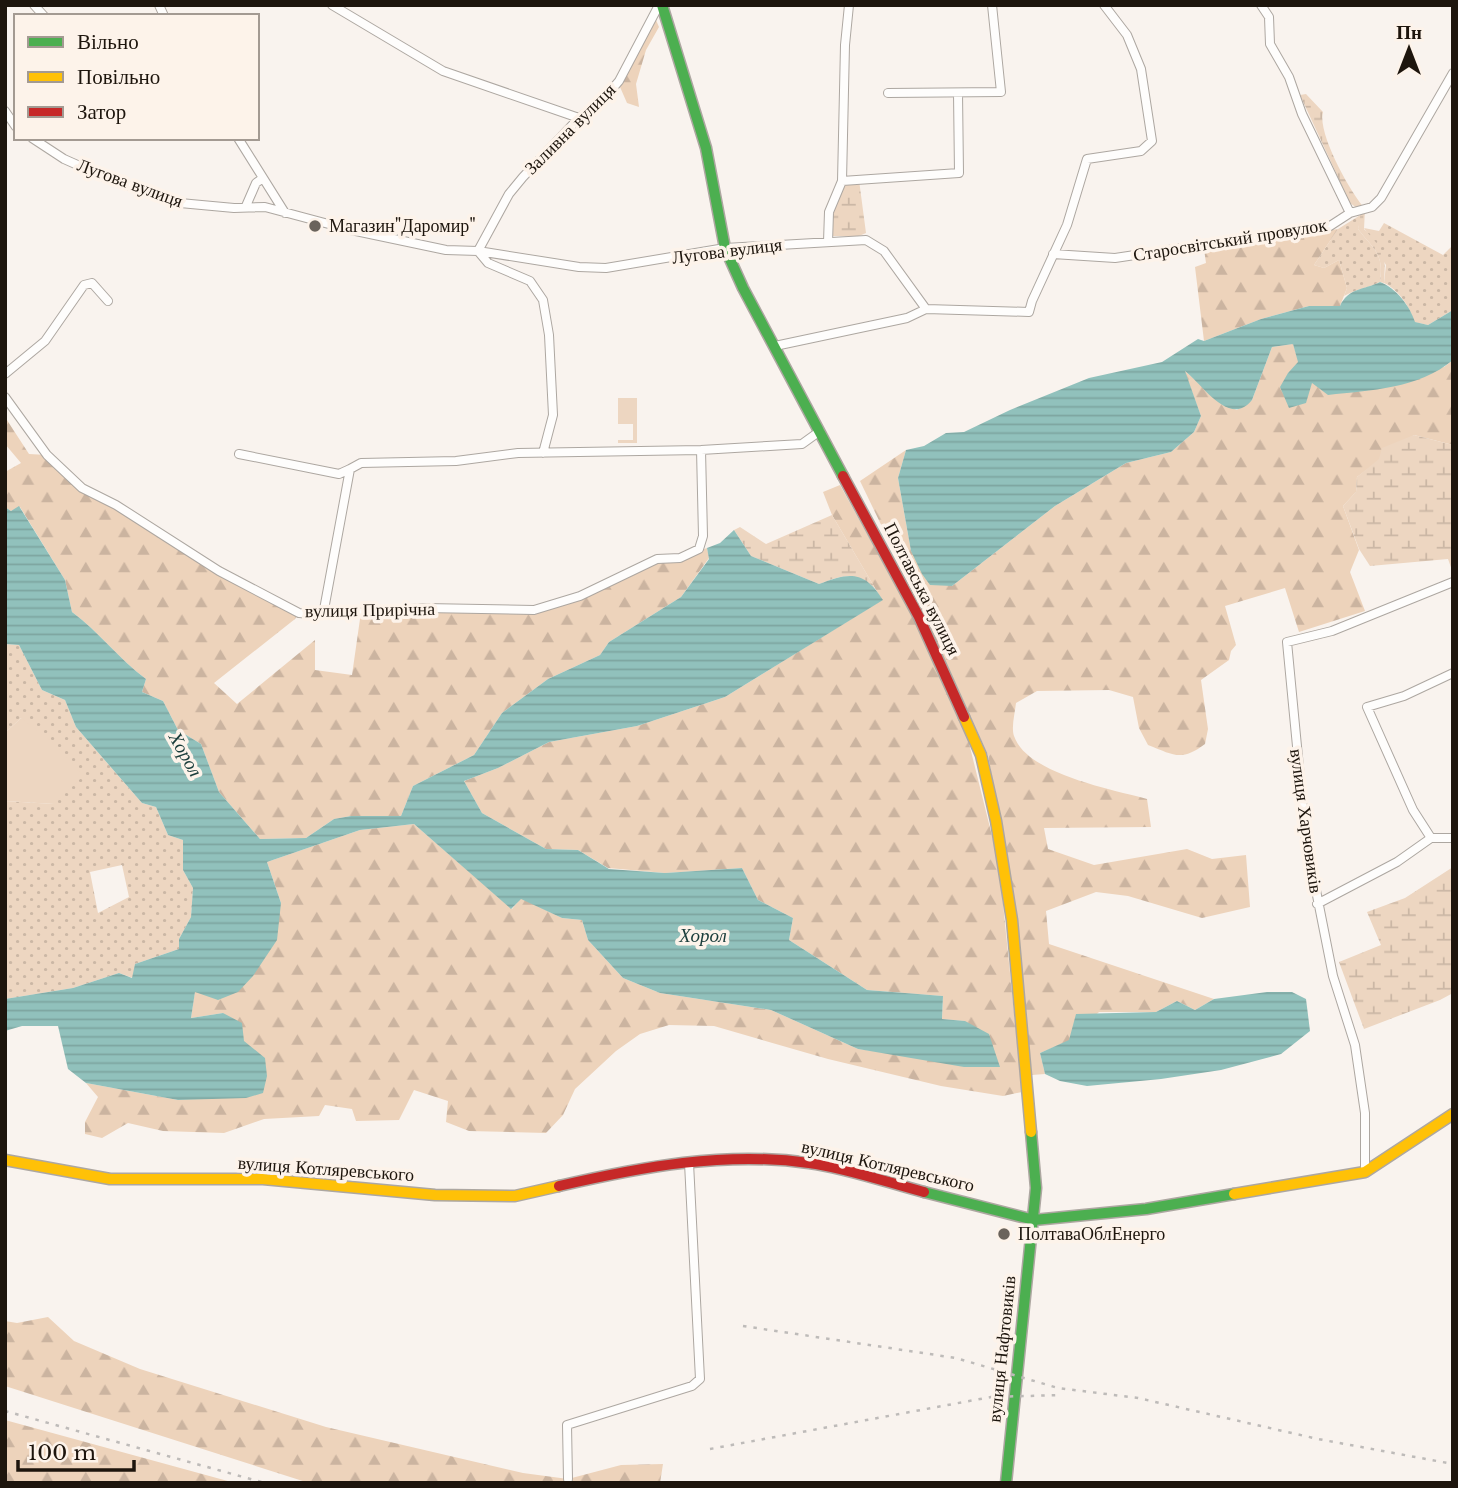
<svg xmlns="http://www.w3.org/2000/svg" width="1458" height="1488" font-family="'Libre Baskerville',serif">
<defs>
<pattern id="grass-dots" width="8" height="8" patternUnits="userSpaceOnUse" patternTransform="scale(1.75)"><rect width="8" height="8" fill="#edd6c1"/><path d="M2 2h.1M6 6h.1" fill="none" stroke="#cbb7a5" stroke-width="1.8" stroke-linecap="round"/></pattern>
<pattern id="forest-firs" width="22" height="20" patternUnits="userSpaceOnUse" patternTransform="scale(1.75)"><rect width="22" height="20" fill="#edd3bb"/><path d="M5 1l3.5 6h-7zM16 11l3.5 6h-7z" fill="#cbb4a0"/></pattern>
<pattern id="wetland-marsh" width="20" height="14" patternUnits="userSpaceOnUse" patternTransform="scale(1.75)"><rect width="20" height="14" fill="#edd6c1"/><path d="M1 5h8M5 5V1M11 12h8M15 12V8" fill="none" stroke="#cbb7a5"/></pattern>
<pattern id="water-rules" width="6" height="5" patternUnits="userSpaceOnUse" patternTransform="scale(1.75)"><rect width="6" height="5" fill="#91c1bc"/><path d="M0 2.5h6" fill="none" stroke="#7da5a0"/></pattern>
</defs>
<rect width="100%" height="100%" fill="#f9f3ee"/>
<path fill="url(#grass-dots)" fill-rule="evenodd" d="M1362,214L1358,229C1374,250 1384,253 1380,282C1368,288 1356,289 1344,296L1347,288L1339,260L1324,268L1314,265L1338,229Z
M1384,223L1443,255L1453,245V310L1428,325L1414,322C1411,308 1398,289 1384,283L1386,265L1364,228L1379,231Z
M5,644L19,645L42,690L65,700L76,727L142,803L156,807L168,835L183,840V870L193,888L191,917L179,939V949L135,964L133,978L119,973L73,988L5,999V801L54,804L21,718L5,733ZM122,865L129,897L98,913L90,872Z"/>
<path fill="url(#forest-firs)" d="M656,20L659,27L646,50L636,84L639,107L627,103L620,87L637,51Z
M1338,229L1314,265L1324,268L1339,260L1347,288L1340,306H1309L1261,319L1204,341L1195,267L1206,263L1204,249Z
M1293,344L1299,363L1288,373L1312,383L1444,367L1453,360V445L1414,435L1357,477L1356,492L1343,506L1359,550L1350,572L1365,611L1299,632L1285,588L1225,606L1236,645L1231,651L1229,660L1201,680L1208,729L1205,744C1181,762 1174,755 1148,745L1139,728L1133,697L1109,690L1037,691L1016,703C1015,713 1011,727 1014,736C1027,774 1111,789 1147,799L1151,827L1044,828L1048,849L1094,865L1187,849L1212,859L1246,855L1250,907L1202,918L1128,896L1096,892L1046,911L1049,944L1214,999L1195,1010L1177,1001L1156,1012H1099L1069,1041L1040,1053L1045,1074L1032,1075L1016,913L988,755L926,618L860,481L906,450L898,478L911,551L952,586L1055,506L1126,463L1171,452L1194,432L1201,416L1184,370L1223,405L1237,410L1252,400L1272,347Z
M5,417L29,454L47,455L82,488L219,571L299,613L295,619L214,683L237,704L315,640V670L352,675L361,612L534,610L580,595L657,559L680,558L707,548L709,558L681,597L609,642L600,655L548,679L502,713L474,755L413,786L401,816H351L334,819L306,838L260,839L219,792L201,744L178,730L163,701L142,692L146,679C119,659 99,632 72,612L65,580L20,507L11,511L5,507V472L21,463L5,444Z
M840,485L923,635L966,731L999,864L1022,1092L1003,1096L941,1086L828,1059L714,1026L669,1025L640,1034L616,1051L575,1089L563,1115L546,1133L469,1131L446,1122L448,1101L414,1090L399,1120L356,1121L352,1109L325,1105L319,1116L264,1119L224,1133L163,1131L128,1123L102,1138L85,1134V1122L98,1097L86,1083L178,1100L244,1041L223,1013L191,1018L195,991L281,903L267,862L360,830L414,824L512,909L521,898L562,918L582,920L588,940L623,978L660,993L771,1010L858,1049L905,1055L965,1021L942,1019L943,996L867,990L789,940L793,918L758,900L742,868L665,873L608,868L578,850L546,849L482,813L464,781L498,768L549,742L637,726L725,697L882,600L832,515L823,492Z
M48,1317L74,1341L140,1369L326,1427L523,1473L568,1479L621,1465L663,1464L660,1483H309L5,1386V1321L17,1323Z
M5,1420L235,1483H5Z"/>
<path fill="url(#wetland-marsh)" d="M1306,94L1323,112C1317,133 1350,192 1365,209L1364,229C1385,252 1386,252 1384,283L1380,282C1384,253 1374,250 1358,229L1361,211L1350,203L1300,95Z
M859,180L866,233L859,236H828L829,212L842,181Z
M1414,435L1453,445V573L1448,559L1370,566L1359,549L1343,506L1356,492L1357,477L1379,459L1382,448Z
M832,515L875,588C854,571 843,575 819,584L751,556L734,530L740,527L766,544Z
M1453,867V993L1440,1000L1364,1029L1339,962L1381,945L1367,912L1405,898Z"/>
<path fill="#edd6c1" d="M618,398H637V443H618V440H633V424H618Z
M21,718L56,745L83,776L54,804L5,801V733Z"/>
<path fill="url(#water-rules)" d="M1380,282C1396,288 1410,306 1415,322L1428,325L1453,310V360C1418,389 1371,390 1328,395L1312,383L1306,403L1289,408L1280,387L1288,373L1298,362L1293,344L1272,347L1252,400C1230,428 1203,385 1185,371L1201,416L1194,432L1171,452L1126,463L1055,506L952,586L930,585L922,574L911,551L898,478L906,450L924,446L946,433L964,432L1010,410L1089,378L1162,362L1198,339L1204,341L1261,319L1309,306H1340C1348,288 1364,290 1380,282Z
M19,506L65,580L72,612C99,632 119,659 146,679L142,692L163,701L178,730L201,744L219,792L260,839L306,838L334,819L351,816H401L413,786L474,755L502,713L548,679L600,655L609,642L681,597L709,559L707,548L720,543L734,530L751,556L819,584C848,573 864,569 883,600L725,697L637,726L549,742L498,768L464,781L482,813L546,849L578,850L609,869L665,873L742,868L758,900L793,918L789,940L867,990L943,996L942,1019L965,1021L989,1034L1000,1067H964L858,1049L771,1010L660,993L623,978L588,940L582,920L562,918L521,899L511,909L414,824L360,830L267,862L281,903L277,940L253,976L238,992L218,1000L195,992L191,1018L223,1013L242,1023L244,1041L265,1058L267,1076L263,1093L246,1098L178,1100L86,1083L68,1069L58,1026H22L5,1031V999L73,988L119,973L132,978L135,964L179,949V939L191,917L193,888L183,870V840L168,835L156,807L142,803L76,727L65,700L42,690L19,645L5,644V507L11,511Z
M1267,992H1292L1306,999L1310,1031L1281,1054L1221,1070L1161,1079L1087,1086L1060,1081L1045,1074L1040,1053L1069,1040L1076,1014L1156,1012L1177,1001L1195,1010L1214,999Z"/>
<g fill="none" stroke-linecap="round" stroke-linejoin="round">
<g stroke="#ada7a1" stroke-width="10">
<path id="street" d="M34,5L44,16
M159,5L164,16
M332,5L443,71L579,118
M1261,5L1269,17L1270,44L1289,77L1302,114L1350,213
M888,93L1001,92L992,5
M5,111L16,127
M32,138L64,159L109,179L180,203L234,208L265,207L351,230L446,250L478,251L579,267L606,268L725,248L866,240L884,251L926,309
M238,138L285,213
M842,181L959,173L958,93
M246,206L256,183L263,178
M828,242L829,212L842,181L845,45L849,5
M1053,254L1115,258L1330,226L1350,213L1372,207L1381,198L1453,73
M775,346L907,318L926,309L1029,312L1032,301L1067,225L1087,159L1141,151L1152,141L1141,69L1127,35L1104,5
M5,374L45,341L84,285L92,283L108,301
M5,397L47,455L82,488L116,505L219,571L299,613L323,615L425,608L534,610L580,596L657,559L680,558L699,549L703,536L701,450
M543,453L553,415L549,335L543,300L530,281L488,263L478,251L509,194L523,177L579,118L601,102L619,81L659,5
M239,454L339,474L350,469
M323,615L350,469L361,463L456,461L518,453L701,450L802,444L820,431
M1431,838L1413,810L1367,707L1404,696L1453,673
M1317,904L1397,862L1431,838H1453
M1365,1172V1113L1355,1045L1333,976L1306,840L1287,642L1332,631L1453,582
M568,1479L567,1425L692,1386L700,1379L689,1163"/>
</g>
<g stroke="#ada7a1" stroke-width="13">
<path id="fast" d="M662,5L706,148L725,248L743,288L843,476
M924,1192L1034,1220L1146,1209L1234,1194
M1006,1483L1036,1188L1031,1132"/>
</g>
<g stroke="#ada7a1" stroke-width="13">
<path id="slow" d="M964,717L981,755L996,821L1012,920L1031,1132
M5,1160L110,1179H263L435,1195L515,1196L559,1186
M1234,1194L1365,1172L1453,1114"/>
</g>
<g stroke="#ada7a1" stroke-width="13">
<path id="jam" d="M843,476L919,617L964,717
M559,1186C641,1167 725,1151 809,1163C847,1168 886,1182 924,1192"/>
</g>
<use href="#street" stroke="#fefdfc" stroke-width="8"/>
<use href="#fast" stroke="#4caf50" stroke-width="10"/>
<use href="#slow" stroke="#ffc107" stroke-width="10"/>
<use href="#jam" stroke="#c62828" stroke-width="10"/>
<path stroke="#bebbb9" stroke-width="2.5" stroke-dasharray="3.5 7" stroke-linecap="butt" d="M743,1326L956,1358L1058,1388L1138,1398L1318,1439L1453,1464
M5,1411L265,1483
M710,1449L991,1397L1062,1395"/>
</g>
<g fill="#6a635c" stroke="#fdf3ea" stroke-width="2.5">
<circle cx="315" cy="226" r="7"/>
<circle cx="1004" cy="1234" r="7"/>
</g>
<g text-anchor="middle" stroke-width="7" stroke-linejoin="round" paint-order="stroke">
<g font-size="18" fill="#1d150d" stroke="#fdf3ea">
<text transform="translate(570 129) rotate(-45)" y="6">Заливна вулиця</text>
<text transform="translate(130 183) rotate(20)" y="6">Лугова вулиця</text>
<text transform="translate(1230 240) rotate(-9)" y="6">Старосвітський провулок</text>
<text transform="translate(727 251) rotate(-7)" y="6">Лугова вулиця</text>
<text transform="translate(922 589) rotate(63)" y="6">Полтавська вулиця</text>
<text transform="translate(370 610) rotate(-1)" y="6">вулиця Прирічна</text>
<text transform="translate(1306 821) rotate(82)" y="6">вулиця Харчовиків</text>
<text transform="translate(888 1166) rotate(13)" y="6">вулиця Котляревського</text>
<text transform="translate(326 1169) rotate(4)" y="6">вулиця Котляревського</text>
<text transform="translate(1002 1349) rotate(-84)" y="6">вулиця Нафтовиків</text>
</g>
<g font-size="18" fill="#1d150d" stroke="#fdf3ea" text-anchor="start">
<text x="329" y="232">Магазин"Даромир"</text>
<text x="1018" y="1240">ПолтаваОблЕнерго</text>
</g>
<g font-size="19" font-style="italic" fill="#193c3a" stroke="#fdf3ea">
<text transform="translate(186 754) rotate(61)" y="7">Хорол</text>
<text x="703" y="942">Хорол</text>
</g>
</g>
<rect width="1458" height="1488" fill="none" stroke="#1d150d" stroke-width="14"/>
<rect x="14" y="14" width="245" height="126" fill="#fdf3ea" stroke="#a39a92" stroke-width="2"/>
<rect x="28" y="37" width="35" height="10" fill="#4caf50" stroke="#a39a92" stroke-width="2"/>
<text x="77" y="49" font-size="21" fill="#1d150d">Вільно</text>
<rect x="28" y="72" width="35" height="10" fill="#ffc107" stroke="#a39a92" stroke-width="2"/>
<text x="77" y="84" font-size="21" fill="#1d150d">Повільно</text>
<rect x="28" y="107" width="35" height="10" fill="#c62828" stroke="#a39a92" stroke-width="2"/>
<text x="77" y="119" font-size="21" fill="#1d150d">Затор</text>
<g transform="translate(1409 49)" stroke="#fdf3ea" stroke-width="5" paint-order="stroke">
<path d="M0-5L12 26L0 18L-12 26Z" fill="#1d150d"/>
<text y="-10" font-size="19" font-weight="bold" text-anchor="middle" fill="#1d150d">Пн</text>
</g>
<path d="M18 1460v10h116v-10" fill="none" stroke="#1d150d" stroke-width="3.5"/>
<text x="28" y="1460" font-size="21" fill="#1d150d" stroke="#fdf3ea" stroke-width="5" paint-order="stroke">100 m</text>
</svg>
